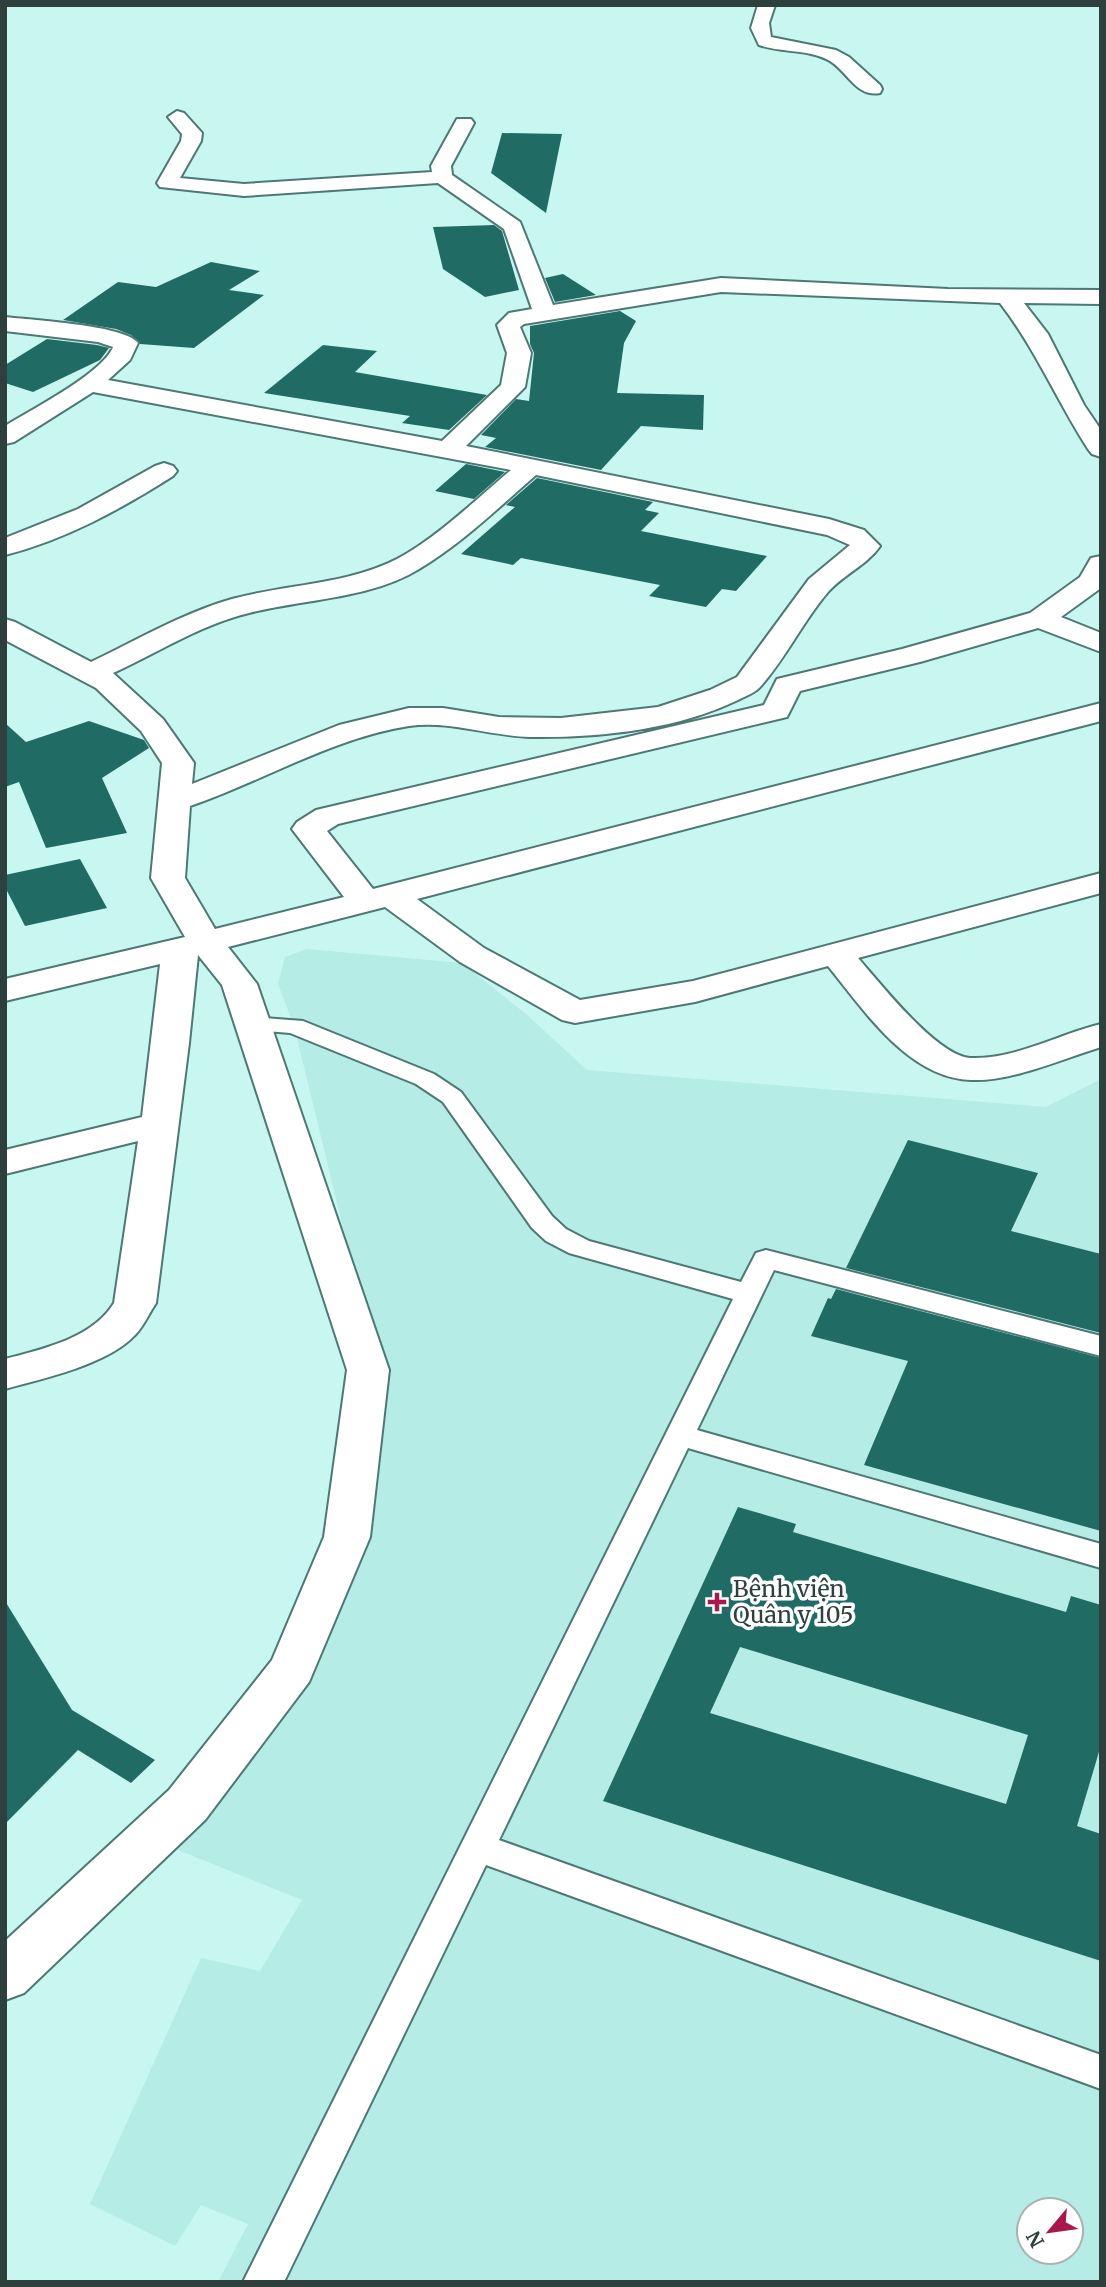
<svg xmlns="http://www.w3.org/2000/svg" width="1106" height="2287" font-family="Merriweather,serif">
<rect width="100%" height="100%" fill="#c8f7f1"/>
<path fill="#b5ece6" fill-rule="evenodd" d="M307,949L462,963L526,1014L587,1070L1046,1107L1101,1079V2282H218L248,2224L201,2205L175,2246L90,2204L201,1958L260,1971L302,1900L163,1844L303,1672L377,1367L294,1026L278,984L285,957ZM1029,2210H1071V2252H1029Z"/>
<path fill="#206c65" fill-rule="evenodd" d="M502,133L562,134L546,213L491,173Z
M494,225L502,231L519,290L485,297L443,269L433,227Z
M211,262L260,271L229,290L264,295L194,348L140,344L131,335L116,329L63,320L118,282L156,287Z
M563,274L596,295L555,302L545,278Z
M620,311L636,321L624,343L617,393L704,395L703,430L641,426L601,470L485,447L496,438L481,435L516,399L529,401L534,353L530,344V326Z
M47,339L97,345L109,348L100,360L33,392L5,383V365Z
M323,345L377,351L355,372L487,395L449,430L402,423L410,416L264,393Z
M466,464L505,472L474,499L435,491Z
M537,478L653,502L645,510L659,513L641,531L767,556L736,591L722,589L706,607L649,596L660,585L521,558L513,565L461,554L515,507L506,505Z
M89,721L144,740L149,748L102,778L127,833L46,848L19,782L5,787V723L26,742Z
M80,859L107,908L25,926L5,887V875Z
M908,1140L1038,1173L1011,1231L1101,1254V1333L846,1268Z
M836,1289L1101,1358V1531L864,1465L908,1361L811,1336L828,1298L831,1299Z
M738,1507L796,1524L793,1532L1066,1612L1071,1596L1101,1605V1745L1077,1826L1101,1834V1961L603,1801ZM740,1647L1028,1735L1006,1804L710,1713Z
M5,1601L72,1710L155,1760L131,1783L78,1750L5,1824Z"/>
<g fill="none" stroke-linecap="round" stroke-linejoin="round">
<g stroke="#4d7873" stroke-width="4">
<path id="lane" d="M251,1017L303,1021L434,1074L461,1092L552,1216L566,1229L589,1241L741,1282L756,1253L766,1250L1101,1336V1356L774,1270L697,1430L1101,1544V1568L688,1448L499,1840L1101,2055V2089L486,1865L284,2282H243L733,1299L569,1253L546,1241L532,1228L443,1102L416,1084L290,1033L242,1029L239,1024L242,1019Z"/>
</g>
<g stroke="#4d7873" stroke-width="4">
<path id="street" d="M758,5H775L769,23L771,37L836,50L849,57L880,85L882,89L880,93C857,98 847,71 830,61C810,49 781,53 759,45L751,28Z
M177,111L184,113L202,133L201,141L180,178L244,184L432,172L431,166L457,119H471L474,123L451,166L452,175L520,222L553,305L721,278L948,289L1101,290V304L1024,303L1048,334L1084,405L1101,430V457L1092,454L1088,449C1057,401 1035,348 1000,303L721,292L524,324L520,327L531,353L525,387L466,446L829,519L864,530L880,546C867,565 843,575 828,592C803,621 786,658 760,687C755,693 745,696 738,700C676,730 598,738 530,737C490,736 449,720 409,726C332,738 263,781 190,806L185,878L215,929L344,897L292,829L297,822L316,810L764,705L777,679L902,649L1030,613L1080,577L1091,558L1101,556V588L1061,617L1101,633V652L1038,628L920,662L800,691L787,717L338,824L327,831L373,889L1101,703V721L417,899L484,948L580,1000L693,981L1101,873V893L858,958C880,983 937,1056 970,1058C1014,1060 1059,1034 1101,1024V1047C1062,1059 1011,1082 971,1080C908,1078 864,1010 828,966L695,1002L575,1023L562,1020L460,962L385,907L228,947L257,984L389,1370L370,1537L309,1682L205,1820L24,1993L5,2000V1941L169,1790L272,1660L324,1537L347,1370L222,985L198,955L189,1043L156,1303C149,1313 144,1326 135,1335C107,1365 44,1378 5,1389V1359C43,1349 93,1338 114,1303L138,1141L5,1174V1150L142,1117L160,964L5,1001V979L185,937L151,878L162,763L141,731L96,688L5,640V619L15,622L91,662C137,640 183,613 232,599C287,584 346,585 397,559C434,540 478,498 511,470L93,392L14,442L5,444V426C31,410 103,373 113,347L98,342L5,331V317C30,320 125,325 138,343L130,360L108,380L442,441L501,385L507,353L497,325L509,313L532,309L504,229L438,183L244,196L160,187L157,183L181,141L182,134L168,117ZM536,475L827,535L850,545L809,579L737,677L710,690L658,707L561,718L499,717L443,708H409L339,725L192,784L194,763L163,719L113,673C157,653 202,624 249,613C304,599 370,599 419,569C461,544 498,508 536,475Z
M164,463L173,466L177,471L173,476C121,509 65,540 5,555V538L78,509L155,466Z"/>
</g>
<use href="#lane" fill="#fff" fill-rule="evenodd"/>
<use href="#street" fill="#fff" fill-rule="evenodd"/>
</g>
<path fill="#aa174d" stroke="#fff" stroke-width="2.5" d="M713.5 1591.5h7v7h7v7h-7v7h-7v-7h-7v-7h7z"/>
<g text-anchor="middle" stroke-width="7" stroke-linejoin="round" paint-order="stroke">
<g font-size="23" fill="#2e403e" stroke="#fff" text-anchor="start">
<text x="733" y="1597">Bệnh viện<tspan x="733" dy="26">Quân y 105</tspan></text>
</g>
</g>
<rect width="1106" height="2287" fill="none" stroke="#2e403e" stroke-width="14"/>
<g transform="translate(1050 2231) rotate(241)"><circle r="33" fill="#ffffff" stroke="#abb3b2" stroke-width="2"/>
<path d="M0-5L12 26L0 18L-12 26Z" fill="#aa174d"/>
<text y="-10" font-size="19" font-weight="bold" text-anchor="middle" fill="#2e403e">N</text>
</g>
</svg>
